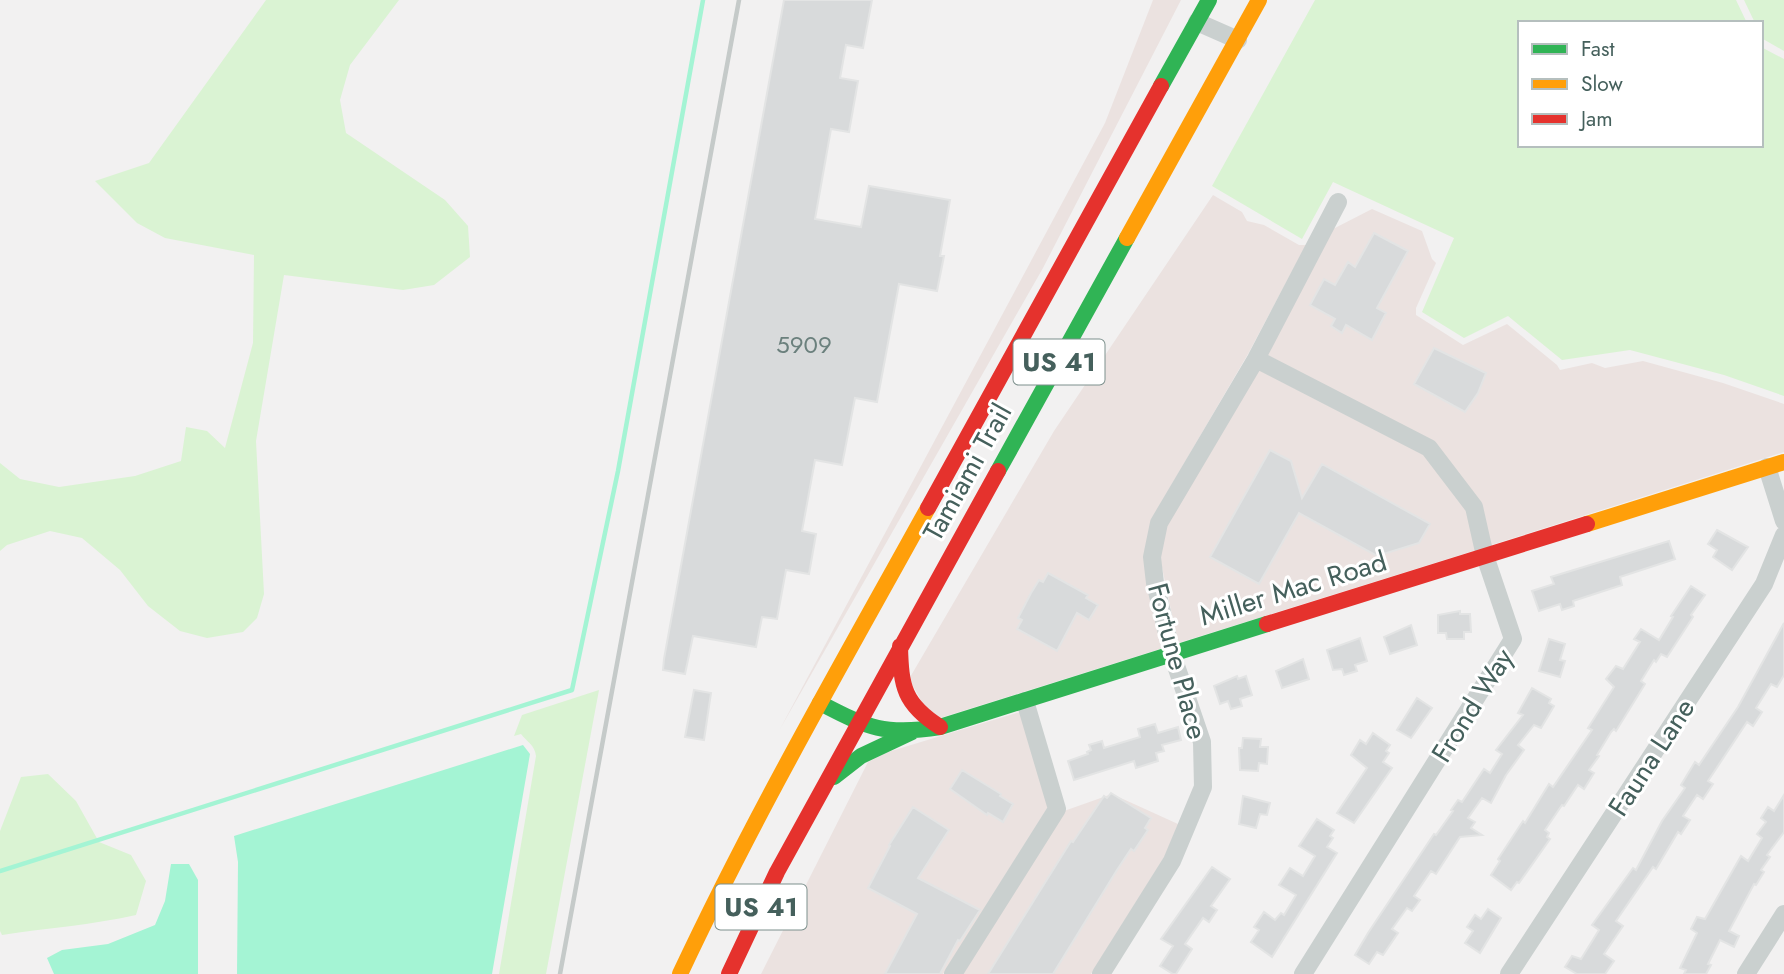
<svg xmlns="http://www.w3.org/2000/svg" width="1784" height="974" font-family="Jost,sans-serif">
<rect width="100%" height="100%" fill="#f2f1f1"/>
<path fill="#ebe2e0" d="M1153,0H1181L1043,268L780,729L1105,123Z
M1213,195L1242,212L1247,221L1264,225L1299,245H1306L1248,354L1151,520L1163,648L940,718L926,709L909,679L1054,431Z
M1372,209L1422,231L1432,259L1436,263L1416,308V315L1463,345L1507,324L1557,365L1560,370L1592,363L1605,368L1643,361L1723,383L1784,404V452L1491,545L1435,443L1267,355L1333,229Z
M1259,370L1424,455L1466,510L1476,550L1178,643L1160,558L1166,527Z
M1020,712L1048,807L943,974H761L868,762L888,752Z
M1112,794L1178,824L1165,856L1091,974H963L1064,811Z"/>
<path fill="#daf3d3" d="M266,0H399L350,65L340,100L346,133L445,200L468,226L470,257L434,285L403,290L284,275L256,441L264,594L257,618L243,632L207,638L180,631L148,606L120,570L82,538L50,531L7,545L0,551V463L20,479L59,487L135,476L181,461L186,427L207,431L225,448L253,343L254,255L165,238L137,223L95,181L149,163Z
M1315,0H1736L1747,23H1520V145H1761V47L1784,59V396L1724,375L1630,350L1562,360L1508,316L1464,338L1422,312L1454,238L1333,182L1302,239L1212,186Z
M1744,0H1784V51L1763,39L1761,23H1755Z
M599,690L546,974H499L536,756C535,745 526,741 521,734L514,736L522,715Z
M48,774L76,801L99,842L131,855L146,881L136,915C92,925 47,928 2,935L0,931V831L21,777Z"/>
<path fill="#a4f4d4" d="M523,745L530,754L492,974H237L238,862L234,836Z
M171,864H189L198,880V974H54L47,958L62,950L108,944L155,925L165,901Z"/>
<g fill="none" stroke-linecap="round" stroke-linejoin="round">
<path stroke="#a4f4d4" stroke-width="4.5" d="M0,871L572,690L618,471L703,0"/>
</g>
<path fill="#d8dadb" stroke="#e3e4e4" stroke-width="2" d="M784,0H872L863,48L846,45L840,78L858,81L849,132L831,129L815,219L861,227L869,186L950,200L940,256H944L937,291L899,284L877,402L855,398L842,465L815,460L802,531L816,534L809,574L786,570L777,619L762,617L756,647L693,636L685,674L663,670L664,659Z
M1374,233L1408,251L1377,308L1386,313L1372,340L1346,325L1342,333L1331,326L1335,319L1310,305L1324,279L1335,285L1348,262L1355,267Z
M1434,348L1486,373L1478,393L1465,412L1414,384Z
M1270,450L1291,461L1302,498L1322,464L1430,524L1419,543L1377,556L1299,513L1259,584L1210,557Z
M1717,530L1748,547L1732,570L1713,557L1717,550L1708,544Z
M1669,541L1675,559L1620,577L1622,585L1573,601L1574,606L1562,610L1560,604L1539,611L1532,591L1554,584L1551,577Z
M1048,573L1088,595L1086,598L1098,605L1089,620L1077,613L1057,651L1017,629L1022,620L1018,618L1031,593L1039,580L1043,582Z
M1691,586L1705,595L1691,615L1693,617L1667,657L1661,654L1656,662L1654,660L1641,681L1645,684L1616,731L1614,729L1611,732L1597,755L1599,756L1589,770L1594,773L1584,789L1578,785L1564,806L1562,805L1545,830L1549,833L1547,837L1550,839L1519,883L1517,882L1511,890L1491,875L1500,861L1498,859L1523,821L1525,823L1549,784L1553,787L1592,730L1588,728L1614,687L1606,679L1616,666L1623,669L1640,642L1634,639L1641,629L1659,640L1673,617L1671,616Z
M1460,611V614H1470L1471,632H1464V639H1447L1446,633H1438V615Z
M1784,623V675L1777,687L1771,684L1756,708L1762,712L1753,726L1747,722L1708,781L1713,784L1703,799L1697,795L1683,816L1690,820L1681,834L1678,832L1656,869L1653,867L1616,921L1623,926L1604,954L1614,961L1605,974H1577L1565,967L1572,956L1581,959L1599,930L1592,925L1633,868L1636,870L1662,821L1685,788L1681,785L1695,762L1699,765L1738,707Z
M1411,625L1417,645L1390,654L1384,637Z
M1360,638L1367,661L1355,665L1357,671L1344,675L1342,669L1333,670L1327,650Z
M1549,639L1565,644L1560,660L1565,661L1560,677L1539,671Z
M1303,659L1309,679L1282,688L1276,671Z
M1237,676L1238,679L1246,676L1252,695L1240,699L1242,706L1231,709L1228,701L1220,704L1214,686Z
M1532,688L1551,699L1549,703L1554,706L1541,728L1534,725L1518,745L1524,750L1506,775L1491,803L1482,798L1468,818L1475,822L1471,828L1482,835L1460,837L1436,874L1431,871L1414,896L1420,900L1412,911L1407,908L1392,929L1398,933L1383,955L1377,952L1369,964L1355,955L1368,933L1434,834L1436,835L1453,811L1451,810L1458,800L1462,802L1484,769L1490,773L1502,754L1496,750L1523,715L1518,713Z
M694,690L711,693L704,740L685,737Z
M1417,698L1432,708L1411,738L1397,730Z
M1155,724L1158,733L1178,727L1181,740L1162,745L1164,751L1156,753L1158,761L1136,768L1134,761L1074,780L1068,761L1088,754L1087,752L1091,750L1089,745L1102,741L1104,748L1140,737L1138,729Z
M1373,733L1390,745L1386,751L1389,753L1383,762L1392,768L1354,823L1337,813L1367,768L1351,755L1360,740L1366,744Z
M1243,738L1261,739L1260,747H1268L1267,764L1259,763L1258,771L1240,770L1239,748H1242Z
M962,770L1001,794L1000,796L1013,804L1003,822L988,813L987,815L950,789Z
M1111,793L1151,818L1145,828L1148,830L1134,851L1131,849L1117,870L1053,974H988L1071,841L1073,842L1104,796L1107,798Z
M1784,795V832L1767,855L1770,857L1761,870L1764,872L1756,885L1754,884L1729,931L1739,936L1734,947L1720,940L1708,964L1711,965L1706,974H1684L1686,970L1680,968L1697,933L1691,929L1697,917L1705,919L1741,856L1748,861L1762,838L1757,834L1766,822L1761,818L1768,807L1774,811Z
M1243,796L1270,803L1267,815L1260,814L1256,828L1239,824Z
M913,807L949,830L918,878L980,910L960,941L958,940L940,974H885L917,914L868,888L890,846L889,845Z
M1317,819L1334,830L1330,836L1333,838L1327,847L1337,853L1272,957L1251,942L1259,930L1254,927L1264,912L1275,920L1281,913L1284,915L1296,895L1279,885L1290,868L1303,876L1315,856L1299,846Z
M1212,867L1230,879L1211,906L1217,910L1209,922L1203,918L1185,944L1192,949L1176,974H1173L1160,966L1173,946L1161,939Z
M1488,909L1501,918L1480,953L1465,943L1473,931L1467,927L1475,915L1481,919Z"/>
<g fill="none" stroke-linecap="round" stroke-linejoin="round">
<path stroke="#cad0cf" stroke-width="18" d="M1197,22L1238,40
M1256,359L1429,448L1474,507L1485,556L1513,639L1303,974
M1767,467L1784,521
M953,974L1057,809L1025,701
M1101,974L1172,861L1203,787L1202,742L1172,654L1155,583L1152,557L1159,523L1256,359L1338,202
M1509,974L1764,584L1784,535
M1746,974L1784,914"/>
<path stroke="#30b455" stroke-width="16" d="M1161,86L1209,0
M998,471L1127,238
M820,703C868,728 885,736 940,727L1267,624
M834,777L861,756L912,732"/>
<path stroke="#ff9f0a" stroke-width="16" d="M1127,238L1259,0
M1587,524L1784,462
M680,974C755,814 843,662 928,508"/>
<path stroke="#e5322d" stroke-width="16" d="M928,508L1161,86
M1267,624L1587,524
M900,646C901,687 904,704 940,727
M729,974L777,872L998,471"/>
<path stroke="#c5cac9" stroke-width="4.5" d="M560,974L739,0"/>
</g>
<g text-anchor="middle" stroke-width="6" stroke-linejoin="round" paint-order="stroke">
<g font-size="24" fill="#6b807d">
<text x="804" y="353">5909</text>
</g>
<g fill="#fff" stroke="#7d908d" stroke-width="2">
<rect x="1013.5" y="339.5" width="91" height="45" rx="5"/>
<rect x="715.5" y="884.5" width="91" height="45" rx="5"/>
</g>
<g font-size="26" font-weight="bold" fill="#45605c">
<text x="1059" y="371">US 41</text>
<text x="761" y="916">US 41</text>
</g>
<g font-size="28" fill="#45605c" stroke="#fff">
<text transform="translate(967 472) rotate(-61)" y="10">Tamiami Trail</text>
<text transform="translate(1293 588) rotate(-17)" y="10">Miller Mac Road</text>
<text transform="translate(1178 661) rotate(75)" y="10">Fortune Place</text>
<text transform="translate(1472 705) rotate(-58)" y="10">Frond Way</text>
<text transform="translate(1651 757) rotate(-57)" y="10">Fauna Lane</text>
</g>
</g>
<rect x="1518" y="21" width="245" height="126" fill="#ffffff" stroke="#b5bfbe" stroke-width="2"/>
<rect x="1532" y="44" width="35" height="10" fill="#30b455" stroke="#b5bfbe" stroke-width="2"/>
<text x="1581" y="56" font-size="21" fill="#45605c">Fast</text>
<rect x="1532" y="79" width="35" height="10" fill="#ff9f0a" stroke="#b5bfbe" stroke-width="2"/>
<text x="1581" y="91" font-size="21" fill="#45605c">Slow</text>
<rect x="1532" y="114" width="35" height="10" fill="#e5322d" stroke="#b5bfbe" stroke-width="2"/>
<text x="1581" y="126" font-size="21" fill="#45605c">Jam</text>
</svg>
